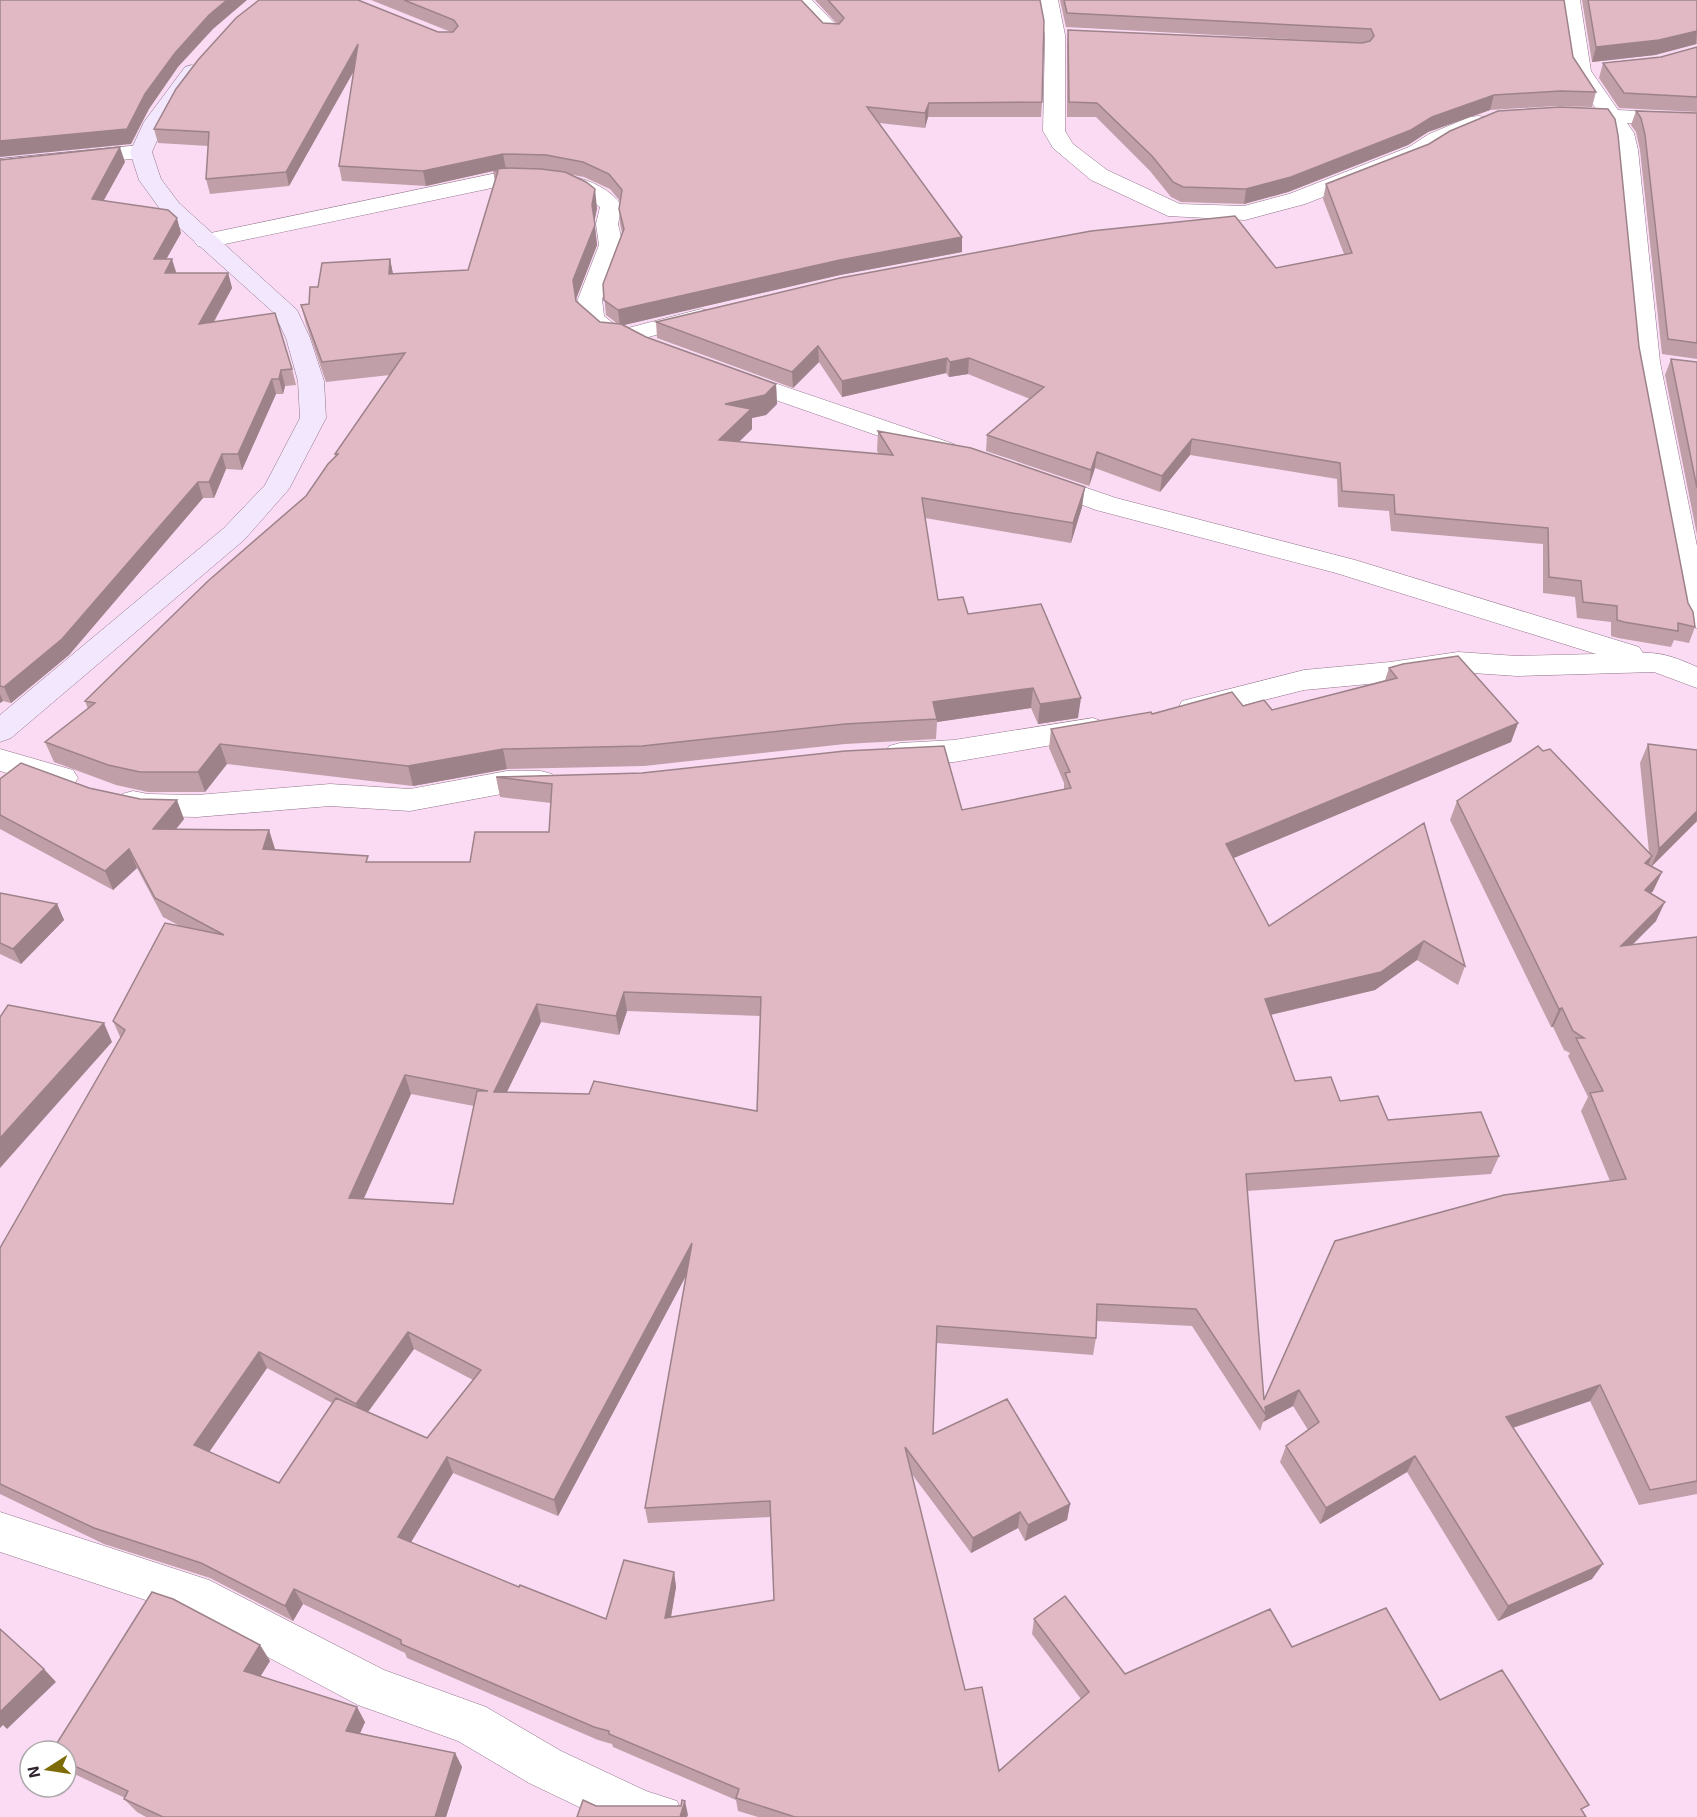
<svg xmlns="http://www.w3.org/2000/svg" width="1697" height="1817" font-family="'Exo 2',sans-serif">
<rect width="100%" height="100%" fill="#fadbf3"/>
<g fill="none" stroke-linecap="round" stroke-linejoin="round">
<g stroke="#91758b" stroke-width="1">
<path id="street" d="M791,0H812L839,28L842,32L839,36H825Z
M1038,0H1058L1065,35V131L1073,144L1107,170L1180,204L1244,206L1289,194L1409,147L1429,134L1470,117L1478,116L1486,117L1489,122L1486,127L1445,144L1425,157L1305,204L1245,220L1168,216L1091,180L1053,148L1043,131L1045,35Z
M1560,0H1580L1591,71L1618,110L1697,114V126L1627,123L1634,133L1638,150L1660,362L1697,546V628L1687,626L1683,619L1636,362L1616,150L1612,133L1605,122L1560,119L1557,114L1560,109H1596L1571,71Z
M141,145L149,147L152,152L149,157L0,173V159Z
M506,171C544,171 599,172 622,206L618,224L623,245L602,299L604,316L619,328H628L701,309L710,311L713,316L710,321L629,342L604,340L583,324L580,319L578,299L599,245L596,224L600,207C573,185 539,185 506,185L206,248L198,246L194,241L198,236L206,234Z
M736,370L954,444L958,450L954,456L945,458L936,456L727,383L723,378L727,373Z
M1043,473L1116,498L1355,560L1639,647L1643,653C1663,652 1679,659 1697,667V688L1654,672L1517,676L1458,672L1390,682L1304,690L1193,718L1182,715L1178,708L1182,701L1304,670L1390,662L1458,652L1517,656L1596,654L1336,573L1096,510L1034,487L1030,481L1034,475Z
M1093,718L1104,722L1108,729L1104,736L954,762L900,765L889,762L885,754L889,746L900,743L954,740Z
M0,749L73,770L78,778L73,786L62,789L0,771Z
M507,771H541L552,774L557,782L552,790L541,793H507L410,811L330,806L197,817L148,816L122,810L117,802L122,794L133,791L148,794L197,795L330,784L410,789Z
M0,1512L209,1580L384,1670L486,1707L561,1751L646,1791L677,1801L684,1817H600L529,1783L458,1741L358,1705L185,1613L0,1552Z"/>
</g>
<g stroke="#91758b" stroke-width="1">
<path id="secondary" d="M192,65L199,67L202,71L165,122L152,152L161,179L179,203L297,310L310,338L324,381L326,418L289,489L244,540L11,738L0,742V715L224,528L265,485L300,418L298,381L286,338L274,313L163,213L139,180L130,152L144,122L185,67Z"/>
</g>
<use href="#street" fill="#fff" fill-rule="evenodd"/>
<use href="#secondary" fill="#f3e7fd" fill-rule="evenodd"/>
</g>
<path fill="#c19fa9" fill-rule="evenodd" d="M371,0H801L823,23L837,24L815,0H1040L1042,102L1041,117H928L925,128L879,123L962,252L840,275L623,325L646,337L776,384L777,404L766,415L752,418V429L739,442L879,454L877,451L878,431L1082,507L1071,543L925,518L938,600L968,614L1078,718L1038,724L1031,708L937,722L936,739L845,744L644,766L507,769L413,786L227,764L205,792H148L116,785L54,762L45,742L88,709L85,701L306,496L336,457L335,454L390,375L326,382L306,324L301,305L309,304L318,287L390,259L393,274L468,270L495,181L493,171L426,186L342,181L339,166L354,71L289,186L210,194L206,179L208,146L158,143L154,129L438,32H451ZM568,174L584,177L610,189L620,201L619,209L620,224L622,233L603,284L606,315L618,324L600,322L576,301V299L597,245L594,222L597,208Z
M1060,0H1564L1573,57L1596,92L1592,107L1556,106L1490,110L1428,132L1408,145L1288,192L1244,204L1181,202L1171,197L1150,171L1096,117H1067V44L1068,30L1327,41L1066,27Z
M1582,0H1697V44L1655,55L1592,62Z
M1697,47V112L1619,108L1599,78L1603,63L1661,57Z
M1636,111L1697,113V359L1662,354L1640,150L1636,132L1631,125Z
M0,160L125,162L104,200L181,233L166,259L176,273H228L232,288L214,322L292,369L296,385L285,386L283,394H276L242,470L226,469L214,498H203L69,655L11,703L3,701L0,703Z
M1326,184L1639,347L1688,603L1695,627L1689,643L1674,640L1671,647L1618,638L1611,636V622L1577,618L1575,597L1543,593V544L1391,531L1389,511L1338,507L1337,479L1190,455L1160,492L1095,468L1089,486L986,451L987,435L1030,399L968,374L949,377L946,373L842,397L819,362L793,388L657,338L656,322L1276,268L1344,254L1323,199Z
M1671,359L1697,362V535L1665,375Z
M1389,668L1518,723L1511,742L1233,858L1269,926L1424,823L1465,966L1458,985L1417,960L1375,990L1271,1015L1295,1081L1340,1101L1388,1120L1499,1156L1491,1174L1247,1191L1264,1400L1610,1181L1581,1111L1588,1097L1568,1056L1570,1053L1564,1050L1553,1027H1551L1450,820L1457,801L1543,751L1649,852L1640,763L1648,744L1697,750V822H1696L1652,866L1662,872L1653,891L1651,893L1656,921L1632,945L1697,937V1494L1639,1505L1590,1401L1513,1428L1592,1579L1498,1621L1407,1472L1320,1524L1280,1462L1286,1446L1308,1430L1293,1406L1263,1422L1260,1431L1192,1326L1096,1321V1338L1093,1355L936,1343L933,1434L1070,1504L1067,1520L1025,1541L1018,1528L971,1553L911,1473L965,1690L999,1771L1081,1699L1032,1634L1034,1619L1125,1674L1292,1647L1440,1700L1583,1811L1586,1817H758L738,1811L736,1800L613,1747L612,1744L598,1740L407,1658L405,1653L303,1604L293,1621L210,1578L104,1544L0,1494V1248L121,1039L113,1021L180,926L163,917L137,868L113,890L0,829V779L89,788L184,819L176,829L269,830L275,850L369,862H470L549,832L551,803L500,797L496,777L962,810L1064,789V783L1049,748L1051,729L1152,714L1243,706L1272,710L1385,680ZM627,1011L760,1016L757,1111L589,1094L507,1092L541,1022L619,1035ZM411,1094L474,1106L453,1204L363,1199ZM686,1275L645,1508L648,1523L770,1517L774,1600L671,1618L676,1587L674,1572L606,1619L519,1587L411,1542L453,1473L558,1516ZM414,1349L473,1380L427,1438L368,1412ZM267,1368L332,1403L279,1483L209,1452Z
M0,893L57,904L64,920L21,964L0,954Z
M260,1645L270,1661L260,1676L365,1722L360,1733L455,1753L462,1767L446,1817H146L137,1812L124,1799L125,1798L66,1770V1751Z"/>
<path fill="#9d828a" d="M227,0H247L213,29L178,67L149,109L131,144L0,157V141L145,94L175,53L209,15Z
M1697,31L1696,44L1655,55L1592,62L1596,47Z
M358,44L361,58L289,186L286,172Z
M1494,95L1490,110L1428,132L1408,145L1288,192L1244,204L1246,189L1432,117Z
M929,103L928,117L925,128V113Z
M120,147L125,162L96,214L92,199Z
M503,154L506,169L493,170V171L426,186L423,171Z
M595,189L597,208L594,224L592,205Z
M177,218L181,233L158,274L154,259Z
M595,225L597,245L576,299L573,280Z
M962,237V252L840,275L620,326L618,310L840,260Z
M172,259L177,275L165,273Z
M390,259L394,279L389,274Z
M228,273L232,288L204,339L199,324Z
M818,346L819,362L793,388L792,372Z
M947,358L946,373L842,397V381Z
M969,358L968,374L949,377L950,362Z
M281,370L285,386L283,394L279,379Z
M272,379L276,394L242,470L238,454Z
M776,384L777,404L766,415L752,418V429L720,460L719,440L725,404Z
M1192,439L1190,455L1160,492L1162,476Z
M1097,452L1095,468L1089,486L1091,470Z
M222,454L226,469L214,498L209,482Z
M198,482L203,498L69,655L11,703L4,687Z
M1085,487L1082,507L1071,543L1073,523Z
M1033,688L1031,708L937,722V719L933,702Z
M0,694L3,701L0,703Z
M1081,698L1078,718L1038,724L1040,704Z
M1518,723L1511,742L1222,863L1226,844Z
M220,744L227,764L205,792L198,772Z
M503,749L507,769L413,786L408,766Z
M177,800L184,819L161,848L153,829Z
M1697,811V819L1696,822L1651,867L1659,849Z
M269,830L275,849L269,868L263,849Z
M129,849L137,868L113,890L105,871Z
M1652,856L1644,875L1645,863Z
M1662,872L1653,891L1636,909L1645,890Z
M1665,902L1656,921L1612,965L1621,946Z
M57,904L64,920L21,964L13,949Z
M1424,941L1417,960L1375,990L1260,1017L1265,999Z
M624,992L627,1011L619,1035L616,1016Z
M537,1004L541,1022L498,1110L494,1092Z
M1562,1008L1553,1027H1551L1559,1009Z
M104,1023L112,1042L0,1168V1138Z
M405,1075L411,1094L356,1216L349,1198Z
M692,1243L694,1261L558,1516L554,1500Z
M408,1332L414,1349L362,1420L356,1404Z
M259,1352L267,1368L203,1461L194,1445Z
M1600,1385L1590,1401L1497,1433L1506,1417Z
M1299,1390L1293,1406L1263,1422L1266,1415L1265,1407Z
M1415,1456L1407,1472L1320,1524L1326,1508Z
M447,1457L453,1473L405,1552L398,1537Z
M1070,1504L1067,1520L1025,1541L1028,1525Z
M1020,1512L1018,1528L971,1553L973,1538Z
M1603,1564L1592,1579L1498,1621L1508,1606Z
M674,1572L676,1587L668,1633L665,1618Z
M294,1589L303,1604L293,1621L285,1606Z
M260,1645L270,1661L254,1687L244,1671Z
M44,1669L56,1682L7,1729L3,1725L0,1728V1712Z
M357,1707L365,1722L355,1745L346,1731Z
M455,1753L462,1767L446,1817H435Z
M685,1801L688,1815L687,1817H680Z"/>
<path fill="#e0b9c5" stroke="#9d828a" stroke-width="1.5" fill-rule="evenodd" d="M0,0H227L209,15L175,53L145,94L127,129L0,141Z
M259,0H358L438,32H453L458,26L454,20L404,0H801L823,23L839,24L844,18L828,0H1040L1044,21L1042,102L929,103L925,113L867,107L962,237L840,260L618,310L604,300L603,284L624,229L619,209L622,190L609,174L583,162L546,155L503,154L423,171L339,166L358,44L286,172L206,179L209,132L154,129L176,89L198,60L236,18Z
M1064,0H1564L1573,57L1596,92L1560,91L1494,95L1432,117L1411,130L1291,177L1246,189L1183,187L1173,182L1152,156L1097,103L1069,102L1068,30L1362,43L1370,41L1374,36L1371,29L1067,13Z
M1588,0H1697V31L1659,40L1596,47Z
M1697,47V97L1624,93L1603,63L1661,57Z
M1560,107L1608,109L1615,119L1618,135L1639,347L1688,603L1693,612L1695,627L1678,623V631L1624,622L1617,620V606L1583,602L1581,581L1549,577L1548,528L1395,514L1394,495L1342,491L1340,463L1192,439L1162,476L1097,452L1091,470L987,435L1044,387L969,358L950,362L947,358L842,381L818,346L792,372L656,322L840,278L1091,231L1235,216L1276,268L1352,253L1326,184L1429,144L1450,131L1498,111Z
M1636,111L1697,113V343L1668,339L1645,135L1641,118Z
M120,147L92,199L168,210L177,218L154,259H172L165,273H228L199,324L275,313L292,369L281,370L279,379H272L238,454H222L209,482H198L62,639L4,687L0,686V160Z
M504,168L541,169L565,172L586,182L595,189L592,205L595,225L573,280L576,301L600,322L621,324L646,337L776,384L765,395L725,404L751,409L719,440L893,455L878,431L971,448L1085,487L1073,523L922,498L938,600L963,597L968,614L1041,604L1081,698L1040,704L1033,688L933,702L937,719L845,724L642,746L503,749L408,766L220,744L198,772H140L108,765L45,742L95,703L85,701L208,581L306,496L328,464L338,454H335L405,353L322,362L301,305L309,304L310,287H318L322,263L390,259L389,274L468,270L498,171L493,170Z
M1671,359L1697,362V488Z
M1458,656L1518,723L1226,844L1269,926L1424,823L1465,966L1424,941L1381,972L1265,999L1295,1081L1331,1077L1340,1101L1378,1096L1388,1120L1481,1112L1499,1156L1246,1174L1264,1400L1335,1241L1504,1195L1626,1179L1590,1093L1603,1091L1576,1038H1584L1573,1031L1562,1008L1559,1009L1457,801L1538,746L1543,751L1550,749L1652,856L1645,863L1662,872L1645,890L1665,902L1621,946L1697,937V1481L1650,1490L1600,1385L1506,1417L1603,1564L1508,1606L1415,1456L1326,1508L1286,1446L1319,1422L1299,1390L1265,1407L1266,1415L1196,1309L1097,1304L1096,1338L937,1326L933,1434L1007,1399L1070,1504L1028,1525L1020,1512L973,1538L905,1447L965,1690L982,1687L999,1771L1089,1692L1034,1619L1065,1596L1125,1674L1270,1609L1292,1647L1386,1608L1440,1700L1502,1670L1589,1805L1581,1809L1586,1817H795L736,1798L739,1789L609,1734V1731L594,1727L401,1644V1640L294,1589L285,1606L201,1563L94,1528L0,1484V1248L125,1030L113,1021L165,923L224,935L155,898L129,849L105,871L0,815V779L21,763L89,788L140,799L177,800L153,829L269,830L263,849L368,856L366,862H470L475,832H549L552,784L496,777L642,773L845,751L944,746L962,810L1071,788L1065,773L1070,772L1051,729L1151,712L1152,714L1232,692L1243,706L1264,700L1272,710L1397,678L1389,668L1403,664ZM624,992L761,997L757,1111L594,1081L589,1094L494,1092L537,1004L616,1016ZM405,1075L488,1091H477L453,1204L349,1198ZM692,1243L645,1508L770,1501L774,1600L665,1618L674,1572L624,1560L606,1619L520,1585L519,1587L398,1537L447,1457L554,1500ZM408,1332L481,1370L427,1438L336,1398L279,1483L194,1445L259,1352L356,1404Z
M1648,744L1697,750V811L1659,849Z
M0,893L57,904L13,949L0,943Z
M8,1005L104,1023L0,1138V1017Z
M152,1592L173,1599L260,1645L244,1671L357,1707L346,1731L455,1753L435,1817H163L124,1799L128,1791L66,1762V1751H52Z
M0,1629L44,1669L0,1712Z
M583,1800L596,1806H681L682,1800L685,1801L680,1817H577Z"/>
<g transform="translate(48 1769) rotate(258)"><circle r="28" fill="#ffffff" stroke="#aca8ab" stroke-width="1.5"/>
<path d="M0-4.5L10 22L0 15L-10 22Z" fill="#7d6c05"/>
<text y="-9" font-size="16" font-weight="bold" text-anchor="middle" fill="#30252e">N</text>
</g>
</svg>
